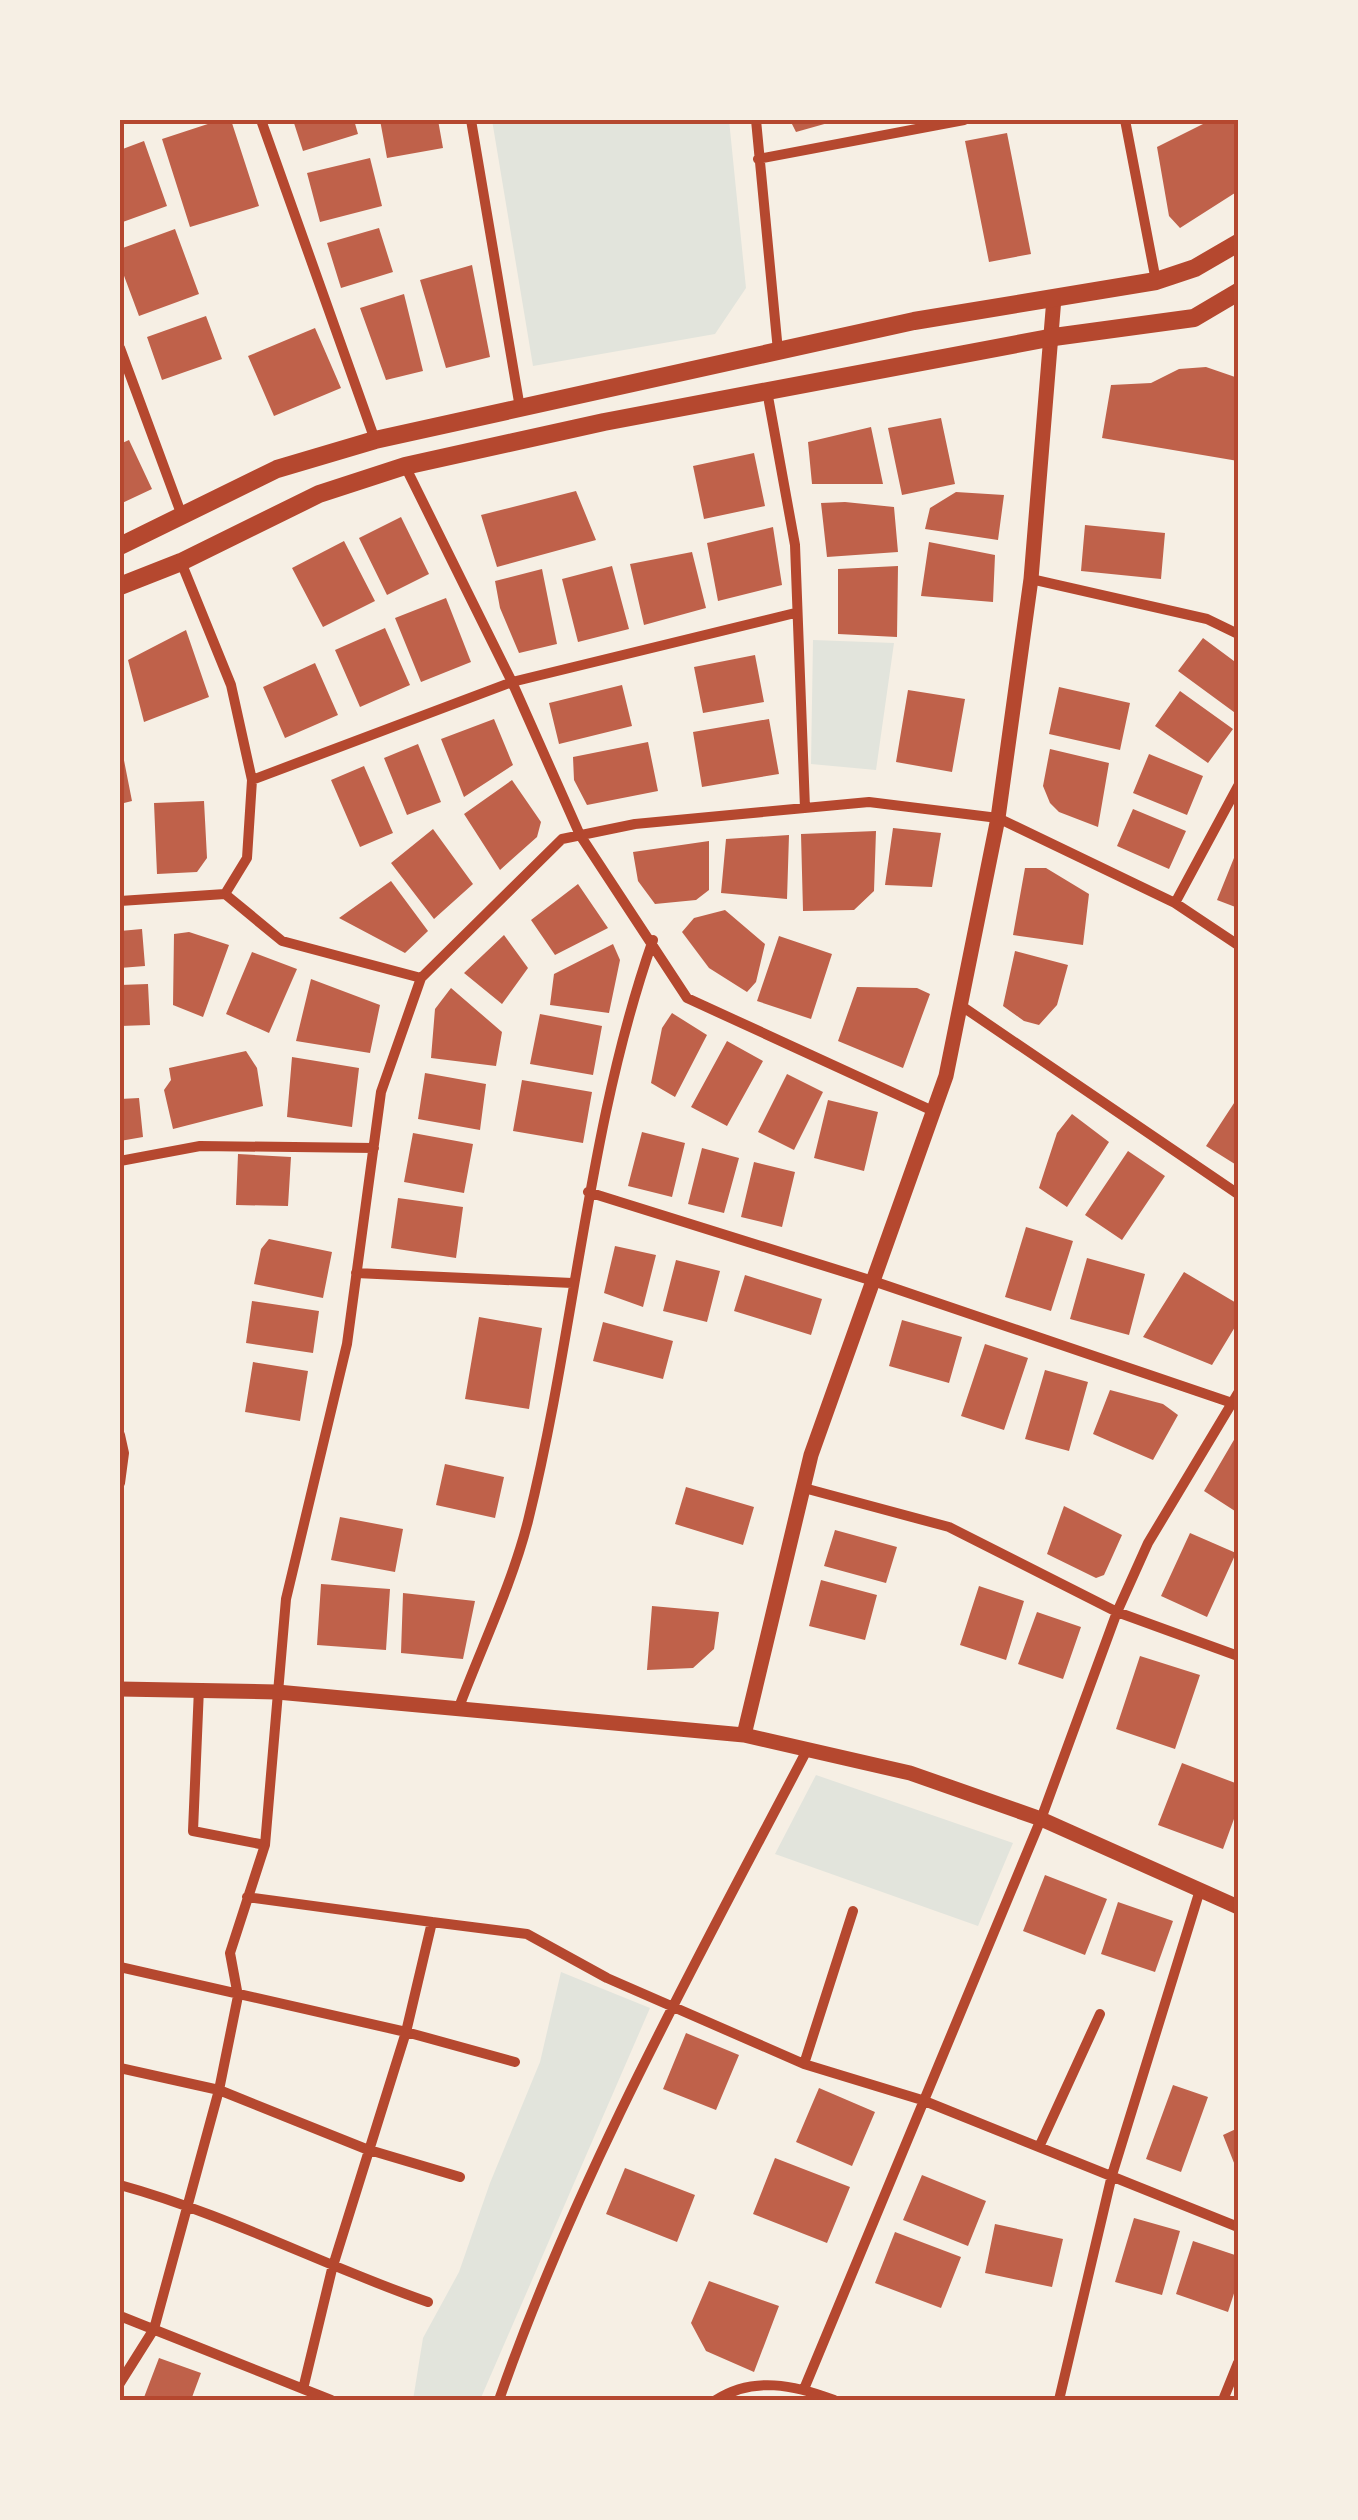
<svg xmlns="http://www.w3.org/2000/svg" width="1358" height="2520" font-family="Ubuntu,sans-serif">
<rect width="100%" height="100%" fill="#f6efe4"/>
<path fill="#e2e4dc" d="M492,120H729L746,288L715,334L533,366Z
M813,640L894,643L876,770L811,764Z
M816,1775L1013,1843L978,1926L775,1854Z
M561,1972L650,2008L480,2400H413L423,2338L459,2272L490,2183L540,2062Z"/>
<path fill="#bf614a" d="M220,120H231L259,206L190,227L162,139Z
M293,120H354L358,134L303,151Z
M380,120H438L443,148L387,158Z
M790,120H834L835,121L796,132Z
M1211,120H1238V191L1180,228L1169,216L1157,147Z
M1007,133L1031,254L989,262L965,141Z
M144,141L167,206L120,223V150Z
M370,158L382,206L320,222L307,173Z
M379,228L393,272L341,288L327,243Z
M175,229L199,294L139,316L120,265V249Z
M472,265L490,357L446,368L420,280Z
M404,294L423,371L386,380L360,308Z
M206,316L222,359L162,380L147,337Z
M315,328L341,388L274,416L248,356Z
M1206,367L1238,378V461L1102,438L1111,385L1151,383L1179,369Z
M941,418L955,484L902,495L888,428Z
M871,427L883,484H812L808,442Z
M129,440L152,489L120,504V444Z
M754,453L765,506L704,519L693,466Z
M576,491L596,540L497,567L481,515Z
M956,492L1004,495L998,540L925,529L930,508Z
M845,502L894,507L898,552L827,557L821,503Z
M401,517L429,574L387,595L359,538Z
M1085,525L1165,533L1161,579L1081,571Z
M773,527L782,585L718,601L707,543Z
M344,541L375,601L323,627L292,568Z
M929,542L995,555L993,602L921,596Z
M692,552L706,608L644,625L630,564Z
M612,566L629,629L578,642L562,579Z
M898,566L897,637L838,634V569Z
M542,569L557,644L519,653L500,608L495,581Z
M446,598L471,662L421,682L395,618Z
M385,628L410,685L360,707L335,650Z
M186,630L209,697L144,722L128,660Z
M1203,638L1238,664V715L1178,671Z
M755,655L764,702L703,713L694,667Z
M315,663L338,715L285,738L263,687Z
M622,685L632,726L559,744L549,703Z
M1059,687L1130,703L1120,750L1049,734Z
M908,690L965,699L952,772L896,762Z
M1180,691L1233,729L1208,763L1155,726Z
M494,719L513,765L464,797L441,739Z
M769,719L779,774L702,787L693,732Z
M120,740L132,801L120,804Z
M648,742L658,791L587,805L574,780L573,757Z
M418,744L441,802L407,815L384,758Z
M1050,749L1109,763L1098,827L1059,812L1050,803L1043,786Z
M1149,754L1203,776L1187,815L1133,793Z
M364,766L393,833L360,847L331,780Z
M512,780L541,822L537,837L500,870L464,814Z
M204,801L207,858L197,872L157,874L154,803Z
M1133,809L1186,831L1169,869L1117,846Z
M893,828L941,833L932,887L885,885Z
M433,829L473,884L434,919L391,863Z
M876,831L874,891L854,910L803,911L801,834Z
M789,835L787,899L721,893L726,839Z
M709,841V890L696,900L655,904L638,881L633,852Z
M1238,848V908L1217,900Z
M1025,868H1046L1089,894L1083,945L1013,935Z
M391,881L428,931L405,953L339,918Z
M578,884L608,928L555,955L531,920Z
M725,910L765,944L756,982L747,992L709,968L682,932L694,918Z
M142,929L145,966L120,968V931Z
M189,932L229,945L203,1017L173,1005L174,934Z
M504,935L528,968L502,1004L464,973Z
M779,936L832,954L811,1019L757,1001Z
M613,944L620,960L609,1013L550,1005L554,974Z
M1015,951L1068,965L1057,1005L1039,1025L1024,1021L1003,1006Z
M252,952L297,969L269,1033L226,1014Z
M311,979L380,1005L370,1053L296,1041Z
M148,984L150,1025L120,1026V985Z
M857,987L917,988L930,994L903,1068L838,1041Z
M451,988L502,1032L496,1066L431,1058L435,1009Z
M672,1013L707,1035L675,1097L651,1083L662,1028Z
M540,1014L602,1026L593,1075L530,1064Z
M727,1041L763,1061L727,1126L691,1107Z
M246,1051L257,1068L263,1106L173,1129L164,1090L171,1080L169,1068Z
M292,1057L359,1068L352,1127L287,1117Z
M425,1073L486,1084L480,1130L418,1119Z
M787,1074L823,1092L794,1150L758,1132Z
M522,1080L592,1092L583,1143L513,1131Z
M1238,1097V1166L1206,1146Z
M139,1098L143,1137L120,1141V1099Z
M828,1100L878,1112L864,1171L814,1158Z
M1072,1114L1109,1142L1067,1207L1039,1188L1057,1133Z
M642,1132L685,1143L672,1197L628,1186Z
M413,1133L473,1144L464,1193L404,1182Z
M702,1148L739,1158L724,1213L688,1204Z
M1128,1151L1165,1176L1122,1240L1085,1215Z
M238,1154L291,1157L288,1206L236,1205Z
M754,1162L795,1172L782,1227L741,1217Z
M398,1198L463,1207L456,1258L391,1248Z
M1026,1227L1073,1241L1051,1311L1005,1297Z
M269,1239L332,1252L323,1298L254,1284L261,1249Z
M615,1246L656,1255L643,1307L604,1293Z
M1087,1258L1145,1274L1129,1335L1070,1319Z
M676,1260L720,1271L707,1322L663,1311Z
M1184,1272L1238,1304V1322L1212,1365L1143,1337Z
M745,1275L822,1299L811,1335L734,1311Z
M252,1301L319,1311L313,1353L246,1343Z
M479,1317L542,1328L529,1409L465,1399Z
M902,1320L962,1337L949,1383L889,1366Z
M603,1322L673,1341L663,1379L593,1361Z
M985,1344L1028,1358L1004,1430L961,1416Z
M253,1362L308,1371L300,1421L245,1412Z
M1045,1370L1088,1382L1069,1451L1025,1439Z
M1110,1390L1163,1404L1178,1415L1153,1460L1093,1434Z
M1238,1433V1513L1204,1491Z
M445,1464L504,1477L495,1518L436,1505Z
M686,1487L754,1507L743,1545L675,1524Z
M1064,1506L1122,1535L1104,1575L1096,1578L1047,1554Z
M340,1517L403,1529L395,1572L331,1560Z
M835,1530L897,1547L886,1583L824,1566Z
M1190,1533L1236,1553L1207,1617L1161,1596Z
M821,1580L877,1595L865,1640L809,1626Z
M321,1584L390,1589L386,1650L317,1645Z
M979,1586L1024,1601L1006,1660L960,1645Z
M403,1593L475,1601L463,1659L401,1653Z
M652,1606L719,1612L714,1649L693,1668L647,1670Z
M1037,1612L1081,1627L1063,1679L1018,1664Z
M1140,1656L1200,1675L1175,1749L1116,1729Z
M1182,1763L1238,1784V1808L1223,1849L1158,1825Z
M1045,1875L1107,1899L1085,1955L1023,1931Z
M1118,1902L1173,1921L1155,1972L1101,1954Z
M686,2033L739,2055L716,2110L663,2089Z
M1173,2085L1208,2097L1181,2172L1146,2159Z
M819,2088L875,2112L852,2166L796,2142Z
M1238,2128V2173L1223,2135Z
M775,2158L850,2187L827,2243L753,2214Z
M625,2168L695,2195L677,2242L606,2214Z
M922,2175L986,2201L968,2246L903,2220Z
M1134,2218L1180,2231L1162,2295L1115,2282Z
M995,2224L1063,2239L1052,2287L985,2273Z
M895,2232L961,2257L941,2308L875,2283Z
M1193,2241L1238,2256V2281L1228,2312L1176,2294Z
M709,2281L779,2306L754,2372L706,2351L691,2323Z
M159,2358L201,2373L191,2400H143Z"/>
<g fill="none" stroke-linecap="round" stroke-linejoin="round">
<path stroke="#b5482f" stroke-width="10" d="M261,120L375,440
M471,120L520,408
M756,120L778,351
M1125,120L1156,281
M758,159L964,120
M120,348L181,513
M767,391L795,545L805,808
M405,466L512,682L580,835L687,998L933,1111
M181,562L231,685L252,780L247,858L225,894
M1031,579L1207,619L1238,634
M252,780L512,682L795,613
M120,901L225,894L282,941L421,978
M1175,903L1238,786
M960,1005L1238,1194
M120,1161L200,1146L374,1148
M588,1192L873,1281L1238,1405
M356,1273L572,1283
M120,1435L124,1453L120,1483
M804,1488L949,1527L1117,1612L1238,1656
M199,1688L193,1831L265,1845
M459,1707C482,1646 512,1584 528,1521C576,1328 587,1128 653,940
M247,1897L432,1922L406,2032L332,2269L303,2389
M432,1922L527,1934L607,1978L804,2064L922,2100L1238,2227
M120,1967L406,2032L515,2062
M804,2064L853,1911
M120,2068L219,2090L366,2149L460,2177
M1040,2145L1100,2014
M120,2185C226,2214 324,2266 428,2302
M120,2316L331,2400
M120,2383L154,2329L219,2090L238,1996L230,1953L265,1845L286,1599L347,1344L381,1092L421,978L562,839L635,824L869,802L998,818L1175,903L1238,945
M804,2389L1041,1819L1117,1612L1148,1543L1238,1393
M499,2400C577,2176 697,1960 807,1750
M716,2400C753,2376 795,2385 834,2400
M1059,2400L1112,2175L1200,1890
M1223,2400L1238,2363"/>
<path stroke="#b5482f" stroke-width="15" d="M120,1689L277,1692L744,1735L910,1773L1041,1819L1238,1907
M744,1735L811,1455L946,1076L998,818L1031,579L1054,298"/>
<path stroke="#b5482f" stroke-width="18" d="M120,546L277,469L375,440L914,321L1156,281L1195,268L1238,243
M120,586L181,562L319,494L405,466L604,422L1054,337L1194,318L1238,292"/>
</g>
<rect width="1358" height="2520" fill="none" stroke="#f6efe4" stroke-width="245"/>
<rect x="122" y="122" width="1114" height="2276" fill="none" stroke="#b5482f" stroke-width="4"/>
</svg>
